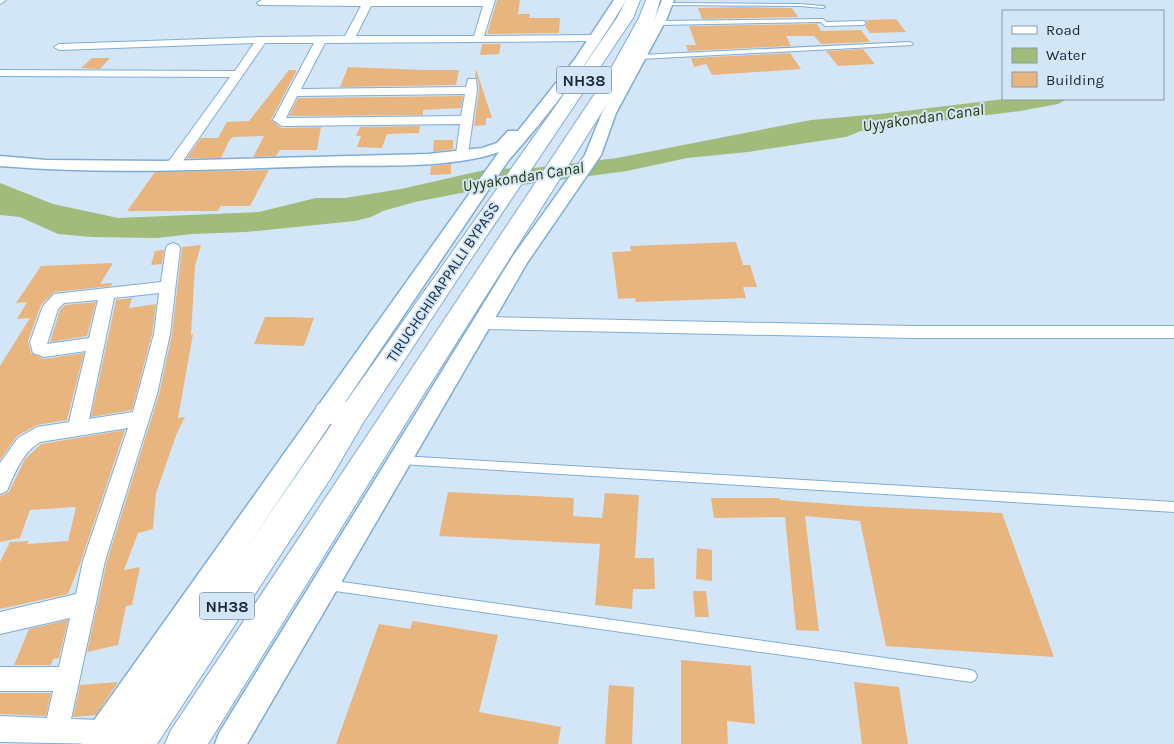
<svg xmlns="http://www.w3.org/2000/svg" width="1174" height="744" font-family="Karla,sans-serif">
<rect width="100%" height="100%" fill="#d3e6f8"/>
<path fill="#a0bb7a" d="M1004,99H1067L1058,104L1020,111L861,131L846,137L748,152L687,158L627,171L461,193L415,202L383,211L371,217L355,221L246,232L192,234L157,238L92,237L58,234L20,217L0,215V183L53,204L118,218L259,212L316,198H345L401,189L489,169L534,168L617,158L811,120L880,114Z"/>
<path fill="#e9b57f" d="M497,0H520L518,14H530L529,18H560L559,33L487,34Z
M743,7L792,8L798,17L702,19L698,8Z
M896,19L906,32L870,33L865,26L868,22L864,20Z
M817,24L821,31L861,30L870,42L821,44L814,36H786L791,46L688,51L686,45H696L689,26Z
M482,44H501L499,54L480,55Z
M863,49L875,64L838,66L826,51Z
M790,53L801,69L712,75L706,64L694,67L691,58Z
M92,58H110L100,69L81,68Z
M348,67L424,70H459L456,85L340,87Z
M476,69L492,118H486V125L474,126L479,90L478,79L475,77Z
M289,70H297L271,120L282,128L321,127L317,150H280L276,156L253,157L264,136L233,137L229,141L221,158H187L201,138H218L227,122L249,121Z
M463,96L461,108L423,110V115L289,116L298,98Z
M420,126L419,133L387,134L382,148L357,147L361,136H356L360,127Z
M434,140H453V149L433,152Z
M451,164V174L430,175L431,166Z
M269,170L250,206H221L218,211H127L155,172Z
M736,242L743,265H750L757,287H743L746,298L636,302L635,298L618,299L612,252L631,251L630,246Z
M201,245L195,266L191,335L193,334L178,418L185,417L177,433L156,493L153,529L138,533L124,570L140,567L132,605L126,606L118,645L87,652L107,561L159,394L172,334L182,247Z
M164,250L162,264L151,265L155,251Z
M113,263L100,284L112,283L111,286L54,292L41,305L28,341L31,353L44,359L84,353L67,420L37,425L17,436L0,460V366L30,318L17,319L27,302L16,303L41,266Z
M132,298L129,308L156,304L152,334L132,410L91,417L116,300Z
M96,302L87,336L50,342L60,310L65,305Z
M265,317H291L314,318L304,346L254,344Z
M125,430L80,564L68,594L0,609V562L10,542L29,541L27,544L68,541L76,507L30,510L20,538L0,542V496L9,492L25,459L41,444Z
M448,492L574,498L573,516L602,518L605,493L639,495L635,558H654L655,589H633L632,609L595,605L600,544L439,536Z
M711,498H779L780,500L857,506L1002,513L1054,657L886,646L860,521L805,516L819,631L796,630L785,517L714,518Z
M697,548L712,550V581L696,579Z
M693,591H706L709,617H695Z
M68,620L59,658L53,659L51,665H14L29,629Z
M413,621L498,635L479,712L561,727L558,744H336L379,624L410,629Z
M681,660L751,666L755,724L727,721L728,744H681Z
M118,682L96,715L73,717L80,685Z
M854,682L899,687L908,744H862Z
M609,685L634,687L632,744H605Z
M0,693H51L46,716L0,714Z"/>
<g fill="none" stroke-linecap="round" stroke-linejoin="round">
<g stroke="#7facd6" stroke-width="2">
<path id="service" d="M664,3L800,4L823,6L825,7L823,8L800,6L666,5L664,4Z
M823,19L827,22L863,21L866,23L863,25L825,26L821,22L658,25L655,23L658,21Z
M910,42L913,44L912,45L640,59L637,57L640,55Z
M401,456L1174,502V512L401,464L398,463L396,460L398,457Z
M328,580L971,670L975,672L977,676L975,680L971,682L328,590L324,589L322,585L324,581Z"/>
</g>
<g stroke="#7facd6" stroke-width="2">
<path id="minor" d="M0,0H6L0,4Z
M262,0H495L484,36L595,35L600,38L595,41L325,43L301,89L466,87L468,79H476L477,90L468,154L462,158L456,154L460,124L282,126L273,120L314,43H265L178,168L173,169L166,165L230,77L0,76V70L235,71L254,43L59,50L54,47L59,44L262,37L345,36L361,6L259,5L257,3ZM371,6H483L474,36H356ZM465,94L461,116L286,118L297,96Z
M173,243L178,245L180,248L170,334L157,394L105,561L71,719L103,720L112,724L116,733L112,742L107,744L0,742V716L47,718L53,691H0V667H59L70,618L0,634V612L76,594L83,561L128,428L40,442C22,453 15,473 7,491L0,494V463L18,438L37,427L69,422L86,351L44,357L33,353L30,342L43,306L54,294L161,282L166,248L168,245ZM159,293L154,334L133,412L89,419L114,298ZM98,300L89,338L47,344L58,309L64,303Z
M483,317L912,326H1174V338H912L483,329L477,327L475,323L477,319Z"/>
</g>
<g stroke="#7facd6" stroke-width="3">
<path id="tertiary" d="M614,0H626C592,58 552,111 508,161L114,744H81L85,733L499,152C450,169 378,165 326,166C217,169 108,175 0,166V156L46,160L161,161L428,154L482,148L497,143L508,131H518L575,59Z
M662,0H674L667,18L616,113L601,155L527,263L247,744H215L219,733L513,256L585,155L602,113L655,18Z"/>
</g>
<g stroke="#7facd6" stroke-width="2">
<path id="trunk" d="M626,0H640L633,18L457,280L363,423L332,476L157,744H114L120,730L332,424L318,420L314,412L318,404L328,400L346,402L584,66L617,18Z
M646,0H660L655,18L626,74L422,397L208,744H165L171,730L608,74L639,18Z"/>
</g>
<use href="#service" fill="#fff" fill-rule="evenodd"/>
<use href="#minor" fill="#fff" fill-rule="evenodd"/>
<use href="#tertiary" fill="#fff" fill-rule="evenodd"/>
<use href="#trunk" fill="#fff" fill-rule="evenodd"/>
</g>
<g text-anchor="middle" stroke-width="4" stroke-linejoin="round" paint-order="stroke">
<g font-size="15" fill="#17293a" stroke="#d3e6f8">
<text transform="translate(443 282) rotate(-56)" y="5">TIRUCHCHIRAPPALLI BYPASS</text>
</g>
<g fill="#d3e6f8" stroke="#4f6273" stroke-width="1">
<rect x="556.5" y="66.5" width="55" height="27" rx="4"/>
<rect x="199.5" y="592.5" width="55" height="27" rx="4"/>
</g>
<g font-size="16" font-weight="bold" fill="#17293a">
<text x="584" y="86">NH38</text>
<text x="227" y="612">NH38</text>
</g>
<g font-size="16" font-style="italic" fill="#263605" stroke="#d3e6f8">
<text transform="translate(923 117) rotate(-8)" y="6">Uyyakondan Canal</text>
<text transform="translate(523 176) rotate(-9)" y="6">Uyyakondan Canal</text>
</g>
</g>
<rect x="1002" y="10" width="162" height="90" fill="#d3e6f8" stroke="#889aac"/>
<rect x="1012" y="26" width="25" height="8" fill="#ffffff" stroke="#889aac"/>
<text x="1046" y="35" font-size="15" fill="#17293a">Road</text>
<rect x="1012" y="48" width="25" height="15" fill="#a0bb7a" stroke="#889aac"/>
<text x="1046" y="60" font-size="15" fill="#17293a">Water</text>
<rect x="1012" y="72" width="25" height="15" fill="#e9b57f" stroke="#889aac"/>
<text x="1046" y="85" font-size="15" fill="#17293a">Building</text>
</svg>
